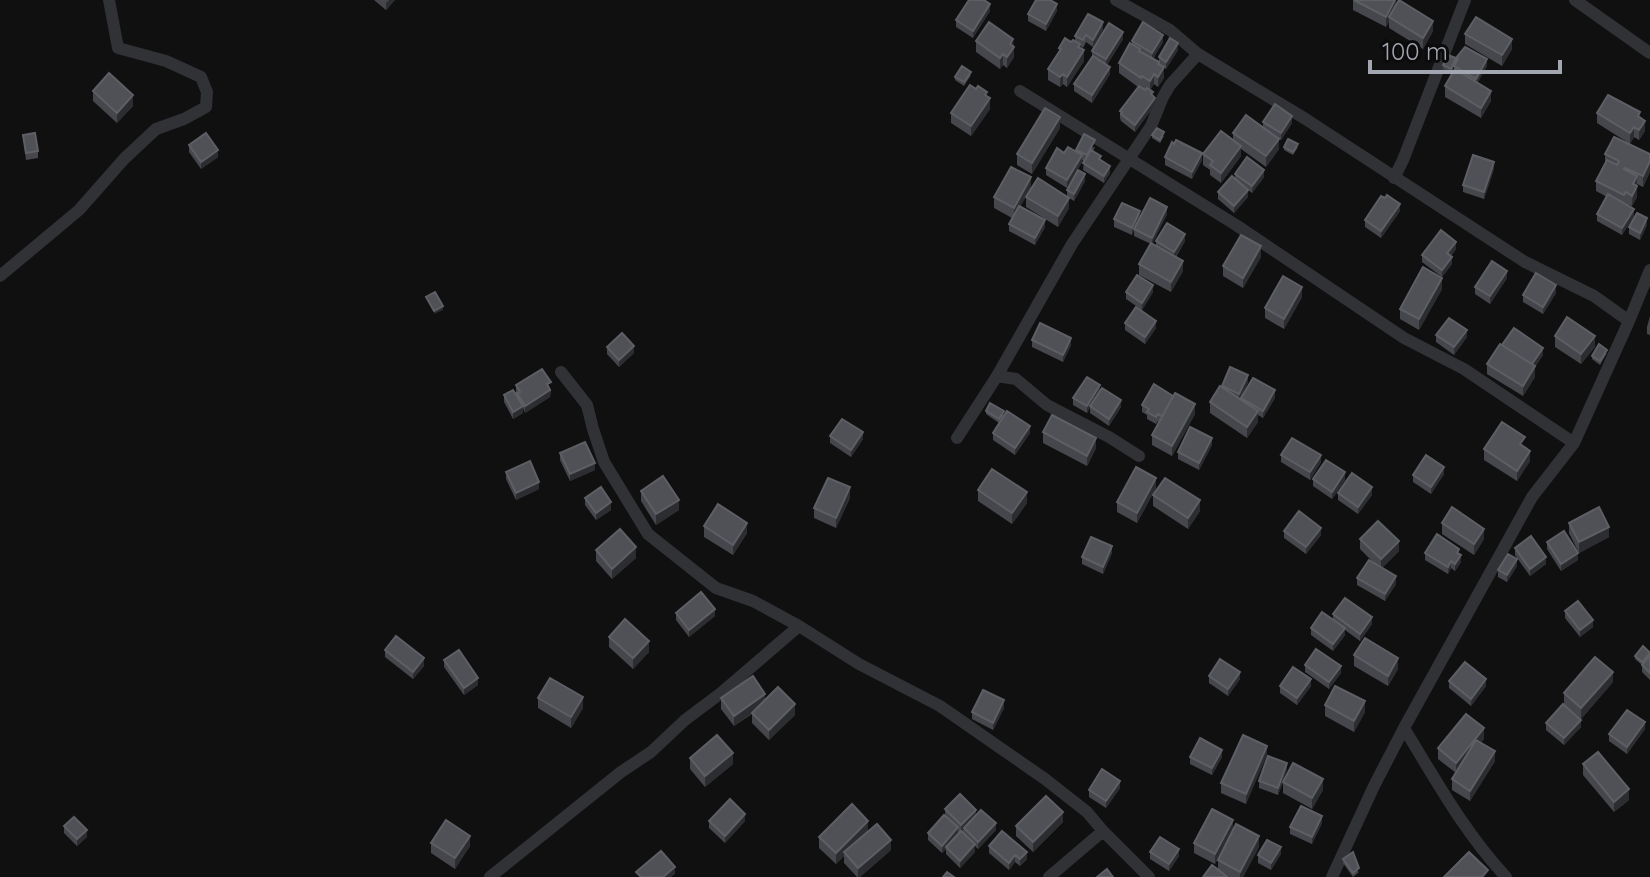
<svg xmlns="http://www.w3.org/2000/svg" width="1650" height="877" font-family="Quicksand,sans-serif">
<rect width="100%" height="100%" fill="#101011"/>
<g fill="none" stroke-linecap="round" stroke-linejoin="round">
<path stroke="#313236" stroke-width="12" d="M1116,0L1170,30L1198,54L1304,118L1525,262L1594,296L1629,321
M1575,0L1650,53
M1020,91L1236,225L1404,338L1464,369L1574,443
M1394,178L1403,160L1465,0
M0,276L79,210L124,159L156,129L184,119L206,107L207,92L201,77L166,61L118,48L109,0
M561,372L587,405L593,429L604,462L648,534L716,588L753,601L799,626L859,664L940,706L1045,779L1087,812L1103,831
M997,376L1016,379L1047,405L1109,437L1139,456
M957,438L997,376L1072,244L1151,126L1163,97L1170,85L1198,54
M1404,728C1435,779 1465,833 1506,877
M490,877L621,772L651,752L685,720L721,693L799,626
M1049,877L1103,831L1149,877
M1332,877L1374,786L1404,728L1532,497L1574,443L1629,321L1650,270"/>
</g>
<path fill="#46474c" d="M374,0H395L386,10Z
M1353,0H1396V6L1433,31L1423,49L1389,28V22L1386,27L1353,10Z
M990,11L973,38L956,27V20Z
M1057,11L1046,31L1028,21V14Z
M1103,30L1093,47L1086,42L1083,48L1080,46L1084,61L1067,87L1063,84L1060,87L1048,80V69L1059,51V48L1075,41V36Z
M1465,34L1512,49L1502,66L1465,44Z
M1013,39L1014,57L1007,68L1003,65L1000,69L976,52V41Z
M1123,39L1107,65L1110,74L1092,103L1074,91V84L1092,56V51Z
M1132,41L1163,42L1153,59L1159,62V57L1178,50L1166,69L1159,64L1164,78L1158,87L1154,84L1150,90L1155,105L1135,132L1121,121L1120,118V111L1138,87L1119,73V63L1132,44Z
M1456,58L1487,66L1477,83L1491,101L1481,118L1445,97V86L1454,70Z
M1456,62L1451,73L1443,69V65Z
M971,75L964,86L955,80V77Z
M93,91L133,106L117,123L93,101Z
M987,96L990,109L971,136L951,123V113Z
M1597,113L1640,118L1645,131L1639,140L1634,137L1630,144L1597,123Z
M1263,122L1292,123L1281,140L1279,139V149L1266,167L1241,149V156L1221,183L1210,175V170L1203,165V154L1233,139V133L1263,128Z
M1060,128L1032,174L1017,165V154Z
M23,135L38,151V158L26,160Z
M1152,135L1164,136L1160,143L1152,138Z
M189,145L218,157L201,169L189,152Z
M1095,147L1093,151L1110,173L1104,183L1083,170L1084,161L1082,160V162L1067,188L1046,175V168L1064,153Z
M1284,147H1298L1293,155L1284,150Z
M1605,154H1650V172L1643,187L1637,184V197L1632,206L1625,204L1634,216L1622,235L1597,221V214L1607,197L1596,191V181L1605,163Z
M1165,157L1202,160L1192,179L1165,165Z
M1494,169L1484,199L1463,192V185Z
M1235,174L1264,177L1252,193L1248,190V197L1234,213L1218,199V192L1235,178Z
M1085,181L1074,201L1069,198V208L1058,227L1026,207V197L1067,196V190Z
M1031,188L1020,206L1045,227L1035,245L1009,231V224L1012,218L994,208V197Z
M1400,211L1381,238L1365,227V220Z
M1167,214L1152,244L1156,246V241H1185L1176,257L1183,271L1171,292L1139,275V264L1151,244L1134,236V229L1132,235L1114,227V219L1140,218Z
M1647,225L1640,240L1629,234V227Z
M1456,249L1451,256L1452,264L1442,277L1422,262V255Z
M1261,257L1243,288L1223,276V266Z
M1507,278L1490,304L1475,294V287Z
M1442,289L1419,330L1400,319V309Z
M1126,292H1153L1142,310L1126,299Z
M1556,293L1543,314L1523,302V295Z
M1302,297L1284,329L1265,318V308Z
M1650,316V335L1647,334V327Z
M1125,323L1156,328L1145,344L1125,330Z
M1436,335L1467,337L1454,355L1436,342Z
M1555,336L1595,347L1581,364L1555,347Z
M1032,340L1071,345L1063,362L1032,347Z
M607,347L634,353L619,367L607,354Z
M1607,353L1600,365L1592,359V356Z
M1543,355L1535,367V377L1523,396L1487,374V364Z
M1248,382L1240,399L1241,400V398H1275L1263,418L1258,415V422L1247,438L1210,413V402L1220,386Z
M516,385L551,389L550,397L525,413L523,408V413L513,419L504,402V395L517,397L516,392Z
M1100,392L1121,407L1109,426L1090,413V407L1087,413L1073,405V398Z
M1142,405L1195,414L1172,456L1152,445V435L1159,422L1158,421L1156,424L1147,419V415L1142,412Z
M986,411L1004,415L999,423L986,414Z
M1043,432L1096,448L1087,466L1043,443Z
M993,433H1030L1015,455L993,440Z
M830,436L863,439L851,457L830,443Z
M1212,445L1199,470L1178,459V452Z
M1524,447L1530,461L1517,481L1484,460V449Z
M560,453L595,470L570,481L560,460Z
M1281,455L1321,462L1310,480L1281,462Z
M506,472L539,489L516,500L506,479Z
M1444,474L1431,494L1413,482V475Z
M1313,479L1345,480L1332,499L1313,486Z
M1156,488L1137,523L1117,512V502Z
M978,490L1027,503L1012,524L978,501Z
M641,491L679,510L656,525L641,501Z
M1338,493L1372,495L1358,514L1338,500Z
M1153,495L1200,511L1188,529L1153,506Z
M585,498L611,510L596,520L585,505Z
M850,498L836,528L814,518V508Z
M1442,523L1484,539L1474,555L1442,534Z
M1569,523L1609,537L1579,553L1569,533Z
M704,526L747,533L733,555L704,537Z
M1284,531L1321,535L1306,554L1284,538Z
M1360,539L1399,551L1382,568L1396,584L1385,601L1357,585V578L1375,564L1360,549Z
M1547,542L1578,560L1561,571L1547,549Z
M1515,548L1546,564L1530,576L1515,555Z
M596,550L636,558L612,579L596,561Z
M1112,553L1103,574L1082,564V557Z
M1425,553L1459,554L1461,562L1455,571L1451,568L1448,574L1425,560Z
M1517,566L1507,582L1498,577V570Z
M1565,611L1593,627L1580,637L1565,618Z
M676,613L715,616L689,637L676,620Z
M1333,614L1372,624L1360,641L1345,630V635L1333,651L1311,635V628L1333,619Z
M609,637L649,652L633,669L609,647Z
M385,650L424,666L413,679L385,657Z
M1354,655L1398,669L1388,686L1354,666Z
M1635,656H1650V680L1642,672V665L1635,659Z
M444,660L478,685L464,695L444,667Z
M1305,665L1341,673L1329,689L1305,672Z
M1209,676L1240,679L1228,696L1209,683Z
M1449,681L1486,686L1471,706L1449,688Z
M1613,682L1581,719L1564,704V693Z
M1280,686H1311L1297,705L1280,693Z
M538,698L583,708L571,728L538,708Z
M721,698L765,699L795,715L769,740L752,723V714L734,726L721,709Z
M1325,705L1365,712L1354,732L1325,716Z
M1004,708L993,730L972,719V712Z
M1546,723L1581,727L1564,745L1546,730Z
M1645,729L1627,754L1609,741V734Z
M1484,739L1481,742L1495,761L1470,801L1452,790V779L1456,773L1438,759V748Z
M1267,746L1246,804L1221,793V783Z
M1190,757H1222L1212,775L1190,764Z
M690,758L733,764L705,787L690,769Z
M1583,764L1629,800L1614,812L1583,775Z
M1287,770L1283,781L1323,790L1312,809L1283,793V782L1278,795L1259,788V781Z
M1120,788L1106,808L1089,797V790Z
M945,809L976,815L996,830L978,849L975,846V852L960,868L946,854V849L942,853L928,840V833L945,816Z
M709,821H745L725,843L709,828Z
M1063,822L1033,852L1016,836V826Z
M1322,823L1312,844L1290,834V827Z
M64,826L87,837L77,846L64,833Z
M1233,830L1215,864L1194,853V843Z
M868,831L891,850L860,877H857L844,863V856L836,864L819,848V837Z
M431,843L470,846L455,869L431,853Z
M989,846L1027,859L1020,866L1015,862L1009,870L989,853Z
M1259,847L1243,877H1230L1218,869V860Z
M1150,852L1179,856L1169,871L1150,859Z
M1281,854L1271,870L1258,863V855Z
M1343,859L1359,872L1353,877L1343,863Z"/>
<path fill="#2c2d30" d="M389,0H395L386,10V3Z
M1395,0H1396V8L1389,17V22L1386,27V17Z
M990,4V11L973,38V31Z
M1057,4V11L1046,31V24Z
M1433,21V31L1423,49V38Z
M1103,22V30L1093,47V40Z
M1123,32V39L1106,66V59Z
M1163,35V42L1152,60V53Z
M1013,39L1014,57L1007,68V57L1010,44Z
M1512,39V49L1502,66V55Z
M1178,43V50L1166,69V62Z
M1084,50V61L1067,87V77Z
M1003,54V65L1000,69V58Z
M1487,59V66L1476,86V79Z
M1110,67V74L1092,103V95Z
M1164,67V78L1158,87V77Z
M1063,74V84L1060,87V77Z
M1154,74V84L1150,91V81Z
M1491,91V101L1481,118V108Z
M987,92V102L990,98V109L971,136V126Z
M133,95V106L117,123V113Z
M1155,98V105L1135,132V125Z
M1292,116V123L1281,140V133Z
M1060,117V128L1032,174V163Z
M1645,121V131L1639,140V130Z
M1634,127V137L1630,144V133Z
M1279,139V149L1266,167V156Z
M1241,146V156L1221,183V173Z
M218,150V157L201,169V162Z
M1202,153V160L1192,179V172Z
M1082,155V162L1067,188V180Z
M1650,161V172L1643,187V176Z
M1494,162V169L1484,199V192Z
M1110,166V173L1104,183V176Z
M1264,170V177L1252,193V186Z
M1085,174V181L1074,201V194Z
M1637,176V197L1632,206L1633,184Z
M1031,177V188L1014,218V208Z
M1248,190V197L1234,213V206Z
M1069,198V208L1058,227V216Z
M1400,204V211L1381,238V231Z
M1167,207V214L1152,245V238Z
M1634,209V216L1622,235V228Z
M1140,211V218L1132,235V228Z
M1647,218V225L1640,240V233Z
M1045,220V227L1035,245V238Z
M1185,234V241L1174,259V252Z
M1456,242V249L1447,260V253Z
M1261,246V257L1243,288V278Z
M1452,257V264L1442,277V270Z
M1183,261V271L1171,292V282Z
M1507,271V278L1490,304V296Z
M1442,278V289L1419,330V319Z
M1153,285V292L1142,310V303Z
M1556,285V293L1543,314V307Z
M1302,287V297L1284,329V319Z
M443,306V310L434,314V311Z
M1156,321V328L1145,344V337Z
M1467,330V337L1454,355V347Z
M1595,336V347L1581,364V354Z
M1071,338V345L1063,362V355Z
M634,346V353L619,367V360Z
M1543,348V355L1535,367V377L1523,396V386L1532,365Z
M1248,375V382L1239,401V394Z
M1100,385V392L1087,413V406Z
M550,390V397L525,413V406Z
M1275,390V398L1263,418V411Z
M1121,400V407L1109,426V419Z
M1195,404V414L1172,456V446Z
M523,406V413L513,419V412Z
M1258,411V422L1247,438V427Z
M1030,426V433L1015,455V448Z
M863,432V439L851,457V450Z
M1096,438V448L1087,466V456Z
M1212,438V445L1199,470V463Z
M1530,451V461L1517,481V471Z
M1321,455V462L1310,480V472Z
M595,463V470L570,481V474Z
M1444,467V474L1431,494V487Z
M1345,472V480L1332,499V492Z
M1156,478V488L1137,523V513Z
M539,482V489L516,500V493Z
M850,487V498L836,528V518Z
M1372,487V495L1358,514V507Z
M1027,492V503L1012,524V513Z
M679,500V510L656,525V514Z
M1200,500V511L1188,529V518Z
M611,502V510L596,520V513Z
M747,523V533L733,555V545Z
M1609,527V537L1579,553V542Z
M1321,528V535L1306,554V547Z
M1484,529V539L1474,555V544Z
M1399,541V551L1381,569V559Z
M1112,546V553L1103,574V567Z
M636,547V558L612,579V569Z
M1578,553V560L1561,571V564Z
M1461,555V562L1455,571V564Z
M1546,557V564L1530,576V569Z
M1517,559V566L1507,582V575Z
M1451,561V568L1448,574V567Z
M1396,576V584L1385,601V594Z
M715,609V616L689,637V630Z
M1372,617V624L1360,641V634Z
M1593,620V627L1580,637V630Z
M1345,628V635L1333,651V644Z
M649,641V652L633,669V658Z
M424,658V666L413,679V672Z
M1398,658V669L1388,686V676Z
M1341,666V673L1329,689V682Z
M1240,672V679L1228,696V689Z
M1613,672V682L1581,719V708Z
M478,678V685L464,695V688Z
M1311,679V686L1297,705V698Z
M1486,679V686L1471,706V699Z
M765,694V704L734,726V716Z
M583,697V708L571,728V717Z
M1004,700V708L993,730V723Z
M1365,701V712L1354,732V721Z
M795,704V715L769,740V730Z
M1581,720V727L1564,745V738Z
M1645,722V729L1627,754V747Z
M1484,728V739L1456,773V763Z
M1267,746V756L1246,804V794Z
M1222,750V757L1212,775V768Z
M1495,751V761L1470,801V791Z
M733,753V764L705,787V776Z
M1287,763V770L1278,795V788Z
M1323,779V790L1312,809V798Z
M1120,781V788L1106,808V801Z
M1629,789V800L1614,812V802Z
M976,810V817L961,832V825Z
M1063,812V822L1033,852V842Z
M745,814V821L725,843V836Z
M1322,816V823L1312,844V837Z
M1233,820V830L1215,864V854Z
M868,821V831L844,852V856L836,864V853Z
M996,823V830L978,849V842Z
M958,827V834L942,853V846Z
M87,830V837L77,846V839Z
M470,836V846L455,869V858Z
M1259,836V847L1243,877H1240V872Z
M891,840V850L860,877H858V868Z
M975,844V852L960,868V861Z
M1281,847V854L1271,870V863Z
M1179,849V856L1169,871V864Z
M1027,852V859L1020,866V859Z
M1015,855V862L1009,870V863Z
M675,867V874L671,877H663Z"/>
<path fill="#505157" stroke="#5d5f65" stroke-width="2" d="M969,0H984L990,4L973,31L956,20Z
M1036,0H1050L1057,4L1046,24L1028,14Z
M1354,0H1395L1386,17Z
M1399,0L1433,21L1423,38L1389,17Z
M1088,14L1103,22L1093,40L1086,35L1083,40L1075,36Z
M1476,17L1512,39L1502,55L1465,34Z
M989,22L1013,39L1010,44L1014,47L1007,57L1003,54L1000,58L976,41Z
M1143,22L1163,35L1152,53L1132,41Z
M1109,23L1123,32L1106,59L1092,51Z
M1065,38L1071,42L1073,40L1080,44L1078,47L1084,50L1067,77L1063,74L1060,77L1048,69L1061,49L1059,48Z
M1170,38L1178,43L1166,62L1159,57Z
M1130,43L1140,49L1139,51L1159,62L1158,64L1164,67L1158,77L1154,74L1150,81L1142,76L1141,78L1119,63Z
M1465,47L1487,59L1476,79L1454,66L1458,59L1456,58Z
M1448,55L1456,58L1451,69L1443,65Z
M1093,56L1110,67L1092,95L1074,84Z
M962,66L971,72L964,82L955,77Z
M1455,69L1491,91L1481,108L1445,86Z
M109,73L133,95L117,113L93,91Z
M970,85L976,89L978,86L987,92L985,95L990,98L971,126L951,113Z
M1139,86L1145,90L1147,88L1153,92L1151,94L1155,98L1135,125L1121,114L1122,112L1120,111Z
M1608,95L1640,112L1638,116L1645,121L1639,130L1634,127L1630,133L1597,113Z
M1275,104L1292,116L1281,133L1263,122Z
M1045,108L1060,117L1032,163L1017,154Z
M1246,115L1279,139L1266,156L1233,133Z
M1157,128L1164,132L1160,140L1152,135Z
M1221,131L1241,146L1221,173L1210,165L1213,161L1203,154Z
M35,133L38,151L26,153L23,135Z
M206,133L218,150L201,162L189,145Z
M1084,134L1095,140L1087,155L1076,150Z
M1614,137L1650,154V161L1643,176L1625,168L1624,169L1637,176L1633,184L1637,186L1632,196L1626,192L1624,195L1596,181L1607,160L1617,165L1619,161L1605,154Z
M1288,139L1298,144L1293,152L1284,147Z
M1176,140L1202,153L1192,172L1165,157L1172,142L1174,144Z
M1068,147L1082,155L1067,180L1046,168L1057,148L1064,153Z
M1091,150L1101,156L1099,159L1110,166L1104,176L1083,163Z
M1473,155L1494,162L1484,192L1463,185Z
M1247,157L1264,170L1252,186L1235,174Z
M1011,167L1031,177L1014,208L994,197Z
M1078,170L1085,174L1074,194L1067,190Z
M1232,176L1248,190L1234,206L1218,192Z
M1038,178L1069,198L1058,216L1026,197Z
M1608,194L1634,209L1622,228L1597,214Z
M1387,195L1400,204L1381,231L1365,220L1381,196L1385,198Z
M1150,198L1167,207L1152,238L1134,229Z
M1122,203L1140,211L1132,228L1114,219Z
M1019,206L1045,220L1035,238L1009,224Z
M1637,213L1647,218L1640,233L1629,227Z
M1167,223L1185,234L1174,252L1156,241Z
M1441,230L1456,242L1447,253L1452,257L1442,270L1422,255Z
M1241,235L1261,246L1243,278L1223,266Z
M1151,243L1183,261L1171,282L1139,264Z
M1492,261L1507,271L1490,296L1475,287Z
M1423,267L1442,278L1419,319L1400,309Z
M1536,273L1556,285L1543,307L1523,295Z
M1137,275L1153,285L1142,303L1126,292Z
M1283,276L1302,287L1284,319L1265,308Z
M435,292L443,306L434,311L426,297Z
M1136,307L1156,321L1145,337L1125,323Z
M1567,317L1595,336L1581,354L1555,336Z
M1449,318L1467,330L1454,347L1436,335Z
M1040,323L1071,338L1063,355L1032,340Z
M1514,328L1543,348L1532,364L1502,345Z
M622,333L634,346L619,360L607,347Z
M1500,344L1535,366L1523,386L1487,364Z
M1599,344L1607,350L1600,361L1592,356Z
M1230,367L1248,375L1239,394L1222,386Z
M542,369L551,382L547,384L550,390L525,406L517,393L520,392L516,385Z
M1087,377L1100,385L1087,406L1073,398Z
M1253,378L1275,390L1263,411L1241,398Z
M1154,384L1173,396L1162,417L1158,414L1156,417L1147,412L1149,409L1142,405Z
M1220,386L1258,411L1247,427L1210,402Z
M1102,388L1121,400L1109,419L1090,406Z
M513,390L523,406L513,412L504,395Z
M1175,393L1195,404L1172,446L1152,435Z
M990,403L1004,411L999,419L986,411Z
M1007,411L1030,426L1015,448L993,433Z
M1052,415L1096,438L1087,456L1043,432Z
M842,419L863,432L851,450L830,436Z
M1502,422L1525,437L1520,444L1530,451L1517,471L1484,449Z
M1190,427L1212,438L1199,463L1178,452Z
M1292,438L1321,455L1310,472L1281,455Z
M585,442L595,463L570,474L560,453Z
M1426,455L1444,467L1431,487L1413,475Z
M1326,460L1345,472L1332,492L1313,479Z
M530,461L539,482L516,493L506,472Z
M1136,467L1156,478L1137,513L1117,502Z
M992,469L1027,492L1012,513L978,490Z
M1352,473L1372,487L1358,507L1338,493Z
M663,476L679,500L656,514L641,491Z
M828,478L850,487L836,518L814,508Z
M1165,478L1200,500L1188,518L1153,495Z
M601,487L611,502L596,513L585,498Z
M718,504L747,523L733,545L704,526Z
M1452,507L1484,529L1474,544L1442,523Z
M1599,507L1609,527L1579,542L1569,523Z
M1299,511L1321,528L1306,547L1284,531Z
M1378,521L1399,541L1381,559L1360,539Z
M620,529L636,547L612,569L596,550Z
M1564,531L1578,553L1561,564L1547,542Z
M1437,534L1459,549L1457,553L1461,555L1455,564L1451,561L1448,567L1425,553Z
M1531,536L1546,557L1530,569L1515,548Z
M1091,537L1112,546L1103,567L1082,557Z
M1508,554L1517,559L1507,575L1498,570Z
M1369,560L1396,576L1385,594L1357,578Z
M701,592L715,609L689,630L676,613Z
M1345,598L1372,617L1360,634L1333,614Z
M1578,601L1593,620L1580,630L1565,611Z
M1322,612L1345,628L1333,644L1311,628Z
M625,619L649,641L633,658L609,637Z
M396,636L424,658L413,672L385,650Z
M1365,638L1398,658L1388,676L1354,655Z
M1643,646L1650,653L1642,662L1635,656Z
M1316,649L1341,666L1329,682L1305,665Z
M459,650L478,678L464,688L444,660Z
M1650,656V673L1642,665Z
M1595,657L1613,672L1581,708L1564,693Z
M1220,659L1240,672L1228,689L1209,676Z
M1465,662L1486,679L1471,699L1449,681Z
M1293,667L1311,679L1297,698L1280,686Z
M753,676L765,694L734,716L721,698Z
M550,678L583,697L571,717L538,698Z
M1335,686L1365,701L1354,721L1325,705Z
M778,687L795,704L769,730L752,713Z
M983,690L1004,700L993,723L972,712Z
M1563,704L1581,720L1564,738L1546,723Z
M1627,710L1645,722L1627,747L1609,734Z
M1466,714L1484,728L1456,763L1438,748Z
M717,735L733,753L705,776L690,758Z
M1243,735L1267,746L1246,794L1221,783Z
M1200,738L1222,750L1212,768L1190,757Z
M1476,740L1495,751L1470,791L1452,779Z
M1598,752L1629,789L1614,802L1583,764Z
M1268,756L1287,763L1278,788L1259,781Z
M1293,763L1323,779L1312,798L1283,782Z
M1102,769L1120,781L1106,801L1089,790Z
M960,794L976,810L961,825L945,809Z
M1046,796L1063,812L1033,842L1016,826Z
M730,799L745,814L725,836L709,821Z
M852,804L868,821L836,853L819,837Z
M1301,806L1322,816L1312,837L1290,827Z
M1212,809L1233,820L1215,854L1194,843Z
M981,810L996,823L978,842L964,828Z
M944,815L958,827L942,846L928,833Z
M74,817L87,830L77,839L64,826Z
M446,820L470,836L455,858L431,843Z
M877,824L891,840L858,868L844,852Z
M1236,824L1259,836L1240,872L1218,860Z
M961,831L975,844L960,861L946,847Z
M1002,831L1027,852L1020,859L1015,855L1009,863L989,846Z
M1160,837L1179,849L1169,864L1150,852Z
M1267,840L1281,847L1271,863L1258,855Z
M661,851L675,867L663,877H641L636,872Z
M1353,852L1359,868L1353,873L1343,859Z
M1469,852L1488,870L1482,877H1444Z
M1212,865L1228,877H1203Z
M1107,869L1113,877H1097Z
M947,872L954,877H943Z"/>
<path d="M1370 60v12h190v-12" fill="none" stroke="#a2a6b1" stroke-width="4"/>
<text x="1382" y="60" font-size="24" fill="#a2a6b1" stroke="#0b0b0c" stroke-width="6" paint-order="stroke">100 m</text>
</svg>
